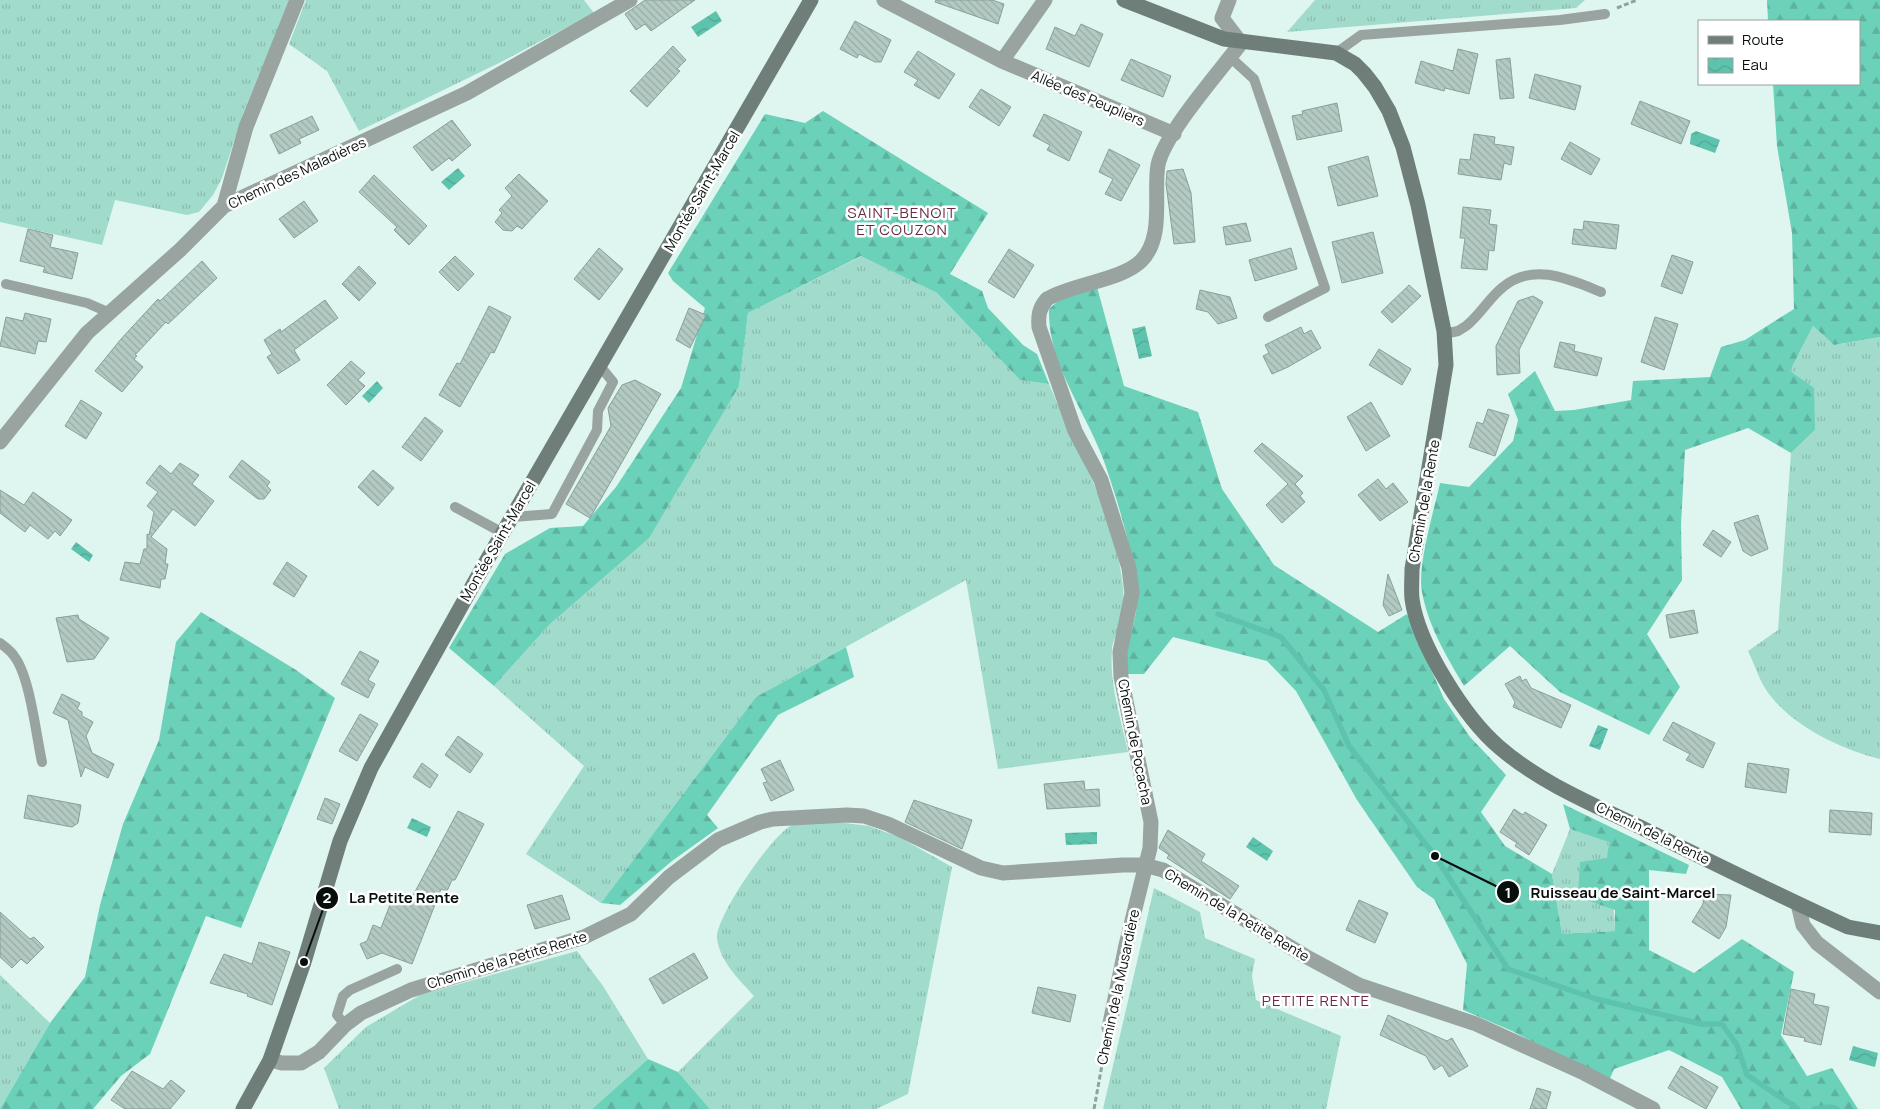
<svg xmlns="http://www.w3.org/2000/svg" width="1880" height="1109" font-family="Manrope,sans-serif">
<defs>
<pattern id="grass-tufts" width="24" height="20" patternUnits="userSpaceOnUse" patternTransform="scale(1.25)"><rect width="24" height="20" fill="#a1dbcb"/><path d="M3 7l-1-3M5 7V3M7 7l1-3M15 17l-1-3M17 17v-4M19 17l1-3" fill="none" stroke="#89bbad"/></pattern>
<pattern id="forest-firs" width="22" height="20" patternUnits="userSpaceOnUse" patternTransform="scale(1.25)"><rect width="22" height="20" fill="#6cd1b9"/><path d="M5 1l3.5 6h-7zM16 11l3.5 6h-7z" fill="#5cb29e"/></pattern>
<pattern id="water-waves" width="16" height="10" patternUnits="userSpaceOnUse" patternTransform="scale(1.25)"><rect width="16" height="10" fill="#5ec3ad"/><path d="M0 5q4-4 8 0t8 0" fill="none" stroke="#50a694"/></pattern>
<pattern id="building-back-hatch" width="6" height="6" patternUnits="userSpaceOnUse" patternTransform="scale(1.25)"><rect width="6" height="6" fill="#b3cac3"/><path d="M-1 5l2 2M0 0l6 6M5-1l2 2" fill="none" stroke="#98aca6"/></pattern>
</defs>
<rect width="100%" height="100%" fill="#def6ef"/>
<path fill="url(#grass-tufts)" d="M0,0H290L244,111L222,178L213,195L199,212L187,215L115,200L102,245L0,222Z
M306,0H584L594,13L499,63L359,131L327,71L289,44Z
M1315,0H1585L1576,8L1287,32Z
M862,256L937,293L1020,380L1049,384C1077,451 1115,513 1123,587C1124,597 1124,612 1121,621C1119,631 1112,641 1112,650C1109,684 1121,719 1128,752L998,769L966,580L756,697L601,903L526,854L584,766L494,686L551,623L739,386L748,313Z
M1813,326L1834,345L1880,337V759C1839,749 1783,722 1762,683C1757,673 1753,661 1748,651L1778,630L1791,453L1815,430L1790,371Z
M836,822L869,826L899,837L952,867L908,1094L876,1109H710L678,1072L754,996C738,978 721,963 717,939C714,919 774,831 794,824C806,820 824,822 836,822Z
M1570,829L1609,841C1605,871 1615,901 1615,931L1562,934L1552,874Z
M1154,888L1200,912L1205,938L1255,959L1252,976L1256,1000L1341,1036L1326,1109H1103Z
M577,951L603,986L648,1059L592,1109H339L324,1068L366,1027L420,995Z
M0,975L50,1023L0,1109Z"/>
<path fill="url(#forest-firs)" d="M1767,0H1880V337L1834,345L1813,326L1790,371L1814,388L1815,430L1791,453L1748,428L1685,450L1681,525L1682,580L1647,634L1680,687L1649,735L1560,692L1510,646L1464,686C1447,657 1428,626 1422,592C1417,565 1434,511 1440,483L1469,487L1513,441L1518,420L1508,394L1535,371L1555,411L1574,410L1631,400L1633,381L1710,377L1721,347L1745,340L1794,309L1792,233L1777,146L1773,84H1859V21H1768Z
M823,111L988,213L950,274L982,291L988,308L1023,345L1037,354L1049,384L1020,380L937,293L861,256L748,313L739,386L649,538L551,623L494,686L449,648L505,554L550,528L583,526L616,487L681,388L705,308L673,281L668,273L765,114L805,123Z
M1097,287L1124,386L1198,412L1222,489L1274,565L1378,632L1407,614L1444,699L1470,737L1506,775L1481,812L1505,846L1552,874L1562,934L1615,931V910L1578,897L1580,862L1607,858L1609,842L1570,829L1563,804L1689,865L1686,874L1649,870V950L1694,973L1742,939L1794,972L1781,1035L1807,1076L1832,1068L1858,1109H1741L1722,1077L1669,1050L1614,1069L1609,1081L1512,1031L1463,1010L1467,964L1434,899L1417,887L1357,800L1296,691L1267,661L1173,637L1144,674H1127C1127,665 1126,655 1128,647C1131,631 1137,616 1137,599C1137,565 1119,506 1108,473C1092,419 1047,367 1049,309L1058,301Z
M201,612L296,670L335,698L241,928L206,916L150,1054L121,1076L93,1109H0L50,1023L85,977L100,905L123,824L159,740L176,642Z
M846,647L854,677L778,715L707,815L718,828L672,861L620,905L601,903L756,697Z
M648,1059L678,1072L710,1109H592Z"/>
<path fill="url(#water-waves)" d="M716,11L722,21L698,37L691,27Z
M1696,131L1720,140L1715,153L1690,144L1691,134Z
M458,168L465,176L449,190L441,182Z
M1145,326L1152,356L1139,359L1132,329Z
M377,381L383,388L369,403L362,396Z
M76,542L93,555L89,562L71,549Z
M1598,725L1608,729L1600,750L1589,746Z
M412,818L431,827L427,837L407,828Z
M1097,832V844L1066,845L1065,833Z
M1253,837L1273,851L1267,861L1246,847Z
M1853,1046L1878,1053L1875,1067L1849,1060Z"/>
<g fill="none" stroke-linecap="round" stroke-linejoin="round">
<path stroke="#5ec3ad" stroke-width="5.5" d="M1218,614L1281,637L1324,690L1349,746L1435,856L1508,969L1596,999L1701,1024H1722L1737,1045L1747,1075L1798,1109
M1814,1109L1830,1107L1837,1109"/>
</g>
<path fill="url(#building-back-hatch)" stroke="#899f99" d="M645,0H695L651,31L645,24L636,30L625,14Z
M936,0H992L1004,4L998,24L935,2Z
M855,21L891,40L881,62H875L859,54L857,58L840,49Z
M1081,24L1103,34L1089,67L1046,49L1055,27L1075,36Z
M673,46L686,60L677,69L680,71L647,107L630,91Z
M1458,49L1478,54L1469,94L1445,88L1444,91L1415,83L1421,61L1453,71Z
M918,51L955,74L939,99L914,85L918,80L904,72Z
M1510,58L1514,98L1500,99L1496,60Z
M1131,59L1171,76L1163,97L1121,80Z
M1535,74L1581,86L1575,110L1529,98Z
M981,89L1011,107L999,126L969,107Z
M1640,101L1690,121L1681,144L1631,124Z
M1337,103L1342,131L1297,140L1292,116L1303,114L1302,111Z
M1044,114L1082,132L1069,161L1047,150L1050,145L1033,136Z
M312,116L319,130L299,139L301,143L279,154L270,135Z
M452,120L471,145L452,161L449,158L432,171L413,147Z
M1474,134L1495,137L1494,144L1514,147L1511,165L1504,163L1501,180L1458,174L1460,159L1470,160Z
M1570,142L1600,159L1591,175L1561,159Z
M1109,149L1140,165L1121,201L1105,194L1113,179L1099,172Z
M1368,156L1378,196L1338,206L1328,167Z
M1183,169L1191,193L1195,242L1174,244L1166,184L1167,171Z
M519,174L548,201L522,229L517,226L512,231L503,230L495,222L502,213L499,210L512,196L505,188Z
M374,175L427,226L409,245L394,230L397,227L359,192Z
M304,201L318,221L294,238L279,219Z
M1463,207L1491,210L1489,224L1497,225L1494,251L1489,250L1487,270L1461,268L1465,238H1460Z
M1584,221L1619,225L1616,249L1572,244L1574,229L1583,230Z
M1246,223L1251,241L1226,245L1223,227Z
M28,229L53,235L50,247L78,253L72,279L43,272L45,267L20,261Z
M1373,232L1383,273L1342,283L1332,242Z
M599,248L623,269L599,300L574,279Z
M1291,248L1297,269L1255,281L1249,260Z
M1009,249L1034,265L1014,298L988,282Z
M1672,255L1693,262L1682,294L1661,286Z
M455,256L474,274L458,291L439,272Z
M202,261L217,278L168,324L166,322L135,355L137,356L134,359L143,367L122,392L95,371L121,339L158,299L160,301Z
M359,266L376,283L359,301L342,284Z
M1409,285L1421,296L1392,323L1381,312Z
M1200,290L1230,297L1237,318L1218,324L1208,312L1196,309Z
M1533,296L1543,302L1519,350L1520,373L1497,375L1496,346L1518,301Z
M325,300L338,318L294,350L300,360L278,374L267,357L272,354L264,340L280,329L281,332Z
M489,306L511,317L494,353L491,352L460,407L439,395L457,363L460,364Z
M689,308L706,315L690,348L676,340Z
M25,313L51,319L46,342L38,341L35,354L0,346L6,317L23,321Z
M1655,317L1678,324L1664,370L1641,362Z
M1301,327L1304,334L1311,330L1321,348L1288,367L1272,374L1263,356L1269,353L1265,345Z
M1560,342L1575,345L1574,351L1602,358L1597,376L1554,367Z
M1379,349L1411,369L1402,385L1369,365Z
M351,361L365,373L358,380L365,386L346,405L327,385Z
M635,380L661,394L590,518L566,504L611,426L608,408L622,385Z
M81,400L102,413L86,439L65,426Z
M1371,402L1390,436L1366,451L1347,417Z
M1488,409L1509,415L1495,456L1469,447L1477,422L1483,424Z
M425,417L443,431L421,461L402,447Z
M1262,443L1303,476L1295,484L1303,493L1300,496L1305,502L1282,523L1266,505L1288,484L1254,451Z
M242,460L270,482L267,486L271,490L264,499H258L229,477Z
M180,463L199,475L192,484L214,501L195,526L173,509L151,537L167,549L165,564H168L165,579H161L160,588L120,580L125,562L140,564L144,549H147V534L149,535L154,512L147,506L158,492L146,483L160,465L171,474Z
M373,470L394,488L378,506L358,487Z
M1378,479L1386,489L1393,483L1408,502L1380,521L1358,495Z
M0,490L24,505L33,492L72,520L60,536L55,531L48,539L30,525L25,532L0,513Z
M1758,515L1768,549L1751,556L1743,551L1734,523Z
M1713,530L1731,542L1721,557L1703,545Z
M287,562L307,576L294,597L273,584Z
M1388,574L1402,610L1389,616L1383,605Z
M1694,610L1698,633L1670,638L1666,615Z
M78,615L79,619L109,638L94,659L67,662L56,618Z
M360,651L379,661L368,680L375,684L368,698L341,684Z
M1520,676L1522,681L1526,679L1531,688L1571,705L1561,728L1513,707L1515,702L1505,684Z
M62,694L80,703L77,709L82,712V716L93,722L86,736L92,753L114,764L108,778L85,767L81,777L68,720L53,713Z
M360,714L378,724L357,761L339,751Z
M1673,722L1715,743L1703,768L1686,760L1690,754L1663,740Z
M458,736L483,754L470,773L445,755Z
M780,760L794,790L771,801L763,783L767,782L761,769Z
M422,763L438,775L430,788L413,777Z
M1748,763L1789,769L1786,793L1745,787Z
M1084,781L1085,790L1099,789L1100,806L1047,809L1044,784Z
M28,795L81,805L78,823L72,827L24,818Z
M325,798L340,804L332,824L317,819Z
M914,800L972,820L962,849L905,822Z
M1514,809L1523,815L1525,812L1547,825L1529,855L1515,846L1517,843L1500,832Z
M1830,810L1872,813L1871,835L1829,832Z
M458,811L484,824L455,880H452L447,891L441,889L412,964L382,953L367,959L360,944L367,941L373,925L381,928L393,897L409,903Z
M1168,830L1205,854L1201,861L1239,886L1230,899L1167,858L1169,855L1159,848L1160,845Z
M1704,894L1731,895L1726,927L1719,939L1692,922L1703,904Z
M562,895L570,919L535,929L527,905Z
M1359,900L1388,913L1375,943L1346,930Z
M0,912L30,939L34,937L44,947L27,964L21,959L12,968L0,957Z
M259,942L290,952L272,1005L247,996L248,994L210,983L224,954L252,964Z
M694,953L708,978L663,1004L649,979Z
M1038,987L1076,995L1070,1022L1032,1013Z
M1791,989L1815,994L1813,1004L1829,1007L1821,1045L1804,1041L1805,1038L1783,1034Z
M1388,1015L1447,1041L1452,1038L1468,1066L1449,1077L1442,1065L1434,1070L1426,1056L1380,1035Z
M1681,1066L1718,1087L1706,1109L1668,1088Z
M132,1071L163,1089L171,1080L185,1091L170,1109H125L111,1100Z
M1537,1088L1551,1092L1546,1109H1530Z"/>
<g fill="none" stroke-linecap="round" stroke-linejoin="round">
<path stroke="#90a29d" stroke-width="3" stroke-dasharray="5 2.5" stroke-linecap="butt" d="M1617,8L1637,0
M1094,1109L1106,1043"/>
<path stroke="#99a3a0" stroke-width="10" d="M1336,53L1361,35L1560,20L1605,14
M1230,57L1254,79L1325,288L1268,317
M6,284L87,303L110,313
M1444,334L1458,331L1466,326C1480,315 1489,298 1503,287C1533,262 1569,279 1601,292
M455,507L503,533
M513,517L552,514L597,430L598,411L613,382L600,366
M0,643C5,647 11,651 14,656C30,676 36,735 42,762
M345,1025L337,1015L343,996L350,990L397,969"/>
<path stroke="#99a3a0" stroke-width="15" d="M884,0L1002,61L1174,134
M1002,61L1045,0
M224,206L246,127L297,0
M0,442L87,333L180,250L224,206L467,93L630,0
M1798,904L1803,925L1817,943L1880,992
M1109,1028L1126,945L1150,848L1151,822L1121,677L1120,652L1132,593L1129,568L1101,480L1075,431L1039,327C1038,316 1039,308 1047,299C1072,284 1122,280 1141,261C1165,237 1153,194 1158,165C1164,134 1221,70 1241,43L1222,18L1229,0
M270,1060L282,1063H301L319,1052L345,1025L361,1013L411,990L584,937L631,914L669,877L718,840L760,822L773,819L847,815L864,816L888,824L981,868L1003,873L1123,865H1144L1163,870L1305,956L1359,985L1476,1024L1584,1073L1653,1109"/>
<path stroke="#6f7e79" stroke-width="15" d="M1124,0L1224,39L1336,53L1355,64L1364,73L1375,87L1389,111L1403,147L1418,205L1444,331L1446,365L1412,569C1412,579 1411,589 1412,599C1418,644 1465,718 1499,747C1539,782 1592,804 1640,827C1709,861 1778,895 1848,927L1880,933
M243,1109L270,1060L304,962L340,841L371,768L483,567L811,0"/>
</g>
<g text-anchor="middle" stroke-width="5" stroke-linejoin="round" paint-order="stroke">
<g font-size="14" fill="#070f0d" stroke="#fff">
<text transform="translate(1088 98) rotate(23)" y="5">Allée des Peupliers</text>
<text transform="translate(297 173) rotate(-25)" y="5">Chemin des Maladières</text>
<text transform="translate(702 191) rotate(-60)" y="5">Montée Saint-Marcel</text>
<text transform="translate(1424 501) rotate(-80)" y="5">Chemin de la Rente</text>
<text transform="translate(498 541) rotate(-60)" y="5">Montée Saint-Marcel</text>
<text transform="translate(1135 742) rotate(79)" y="5">Chemin de Pocacha</text>
<text transform="translate(1653 833) rotate(26)" y="5">Chemin de la Rente</text>
<text transform="translate(1237 915) rotate(31)" y="5">Chemin de la Petite Rente</text>
<text transform="translate(507 960) rotate(-17)" y="5">Chemin de la Petite Rente</text>
<text transform="translate(1118 987) rotate(-78)" y="5">Chemin de la Musardière</text>
</g>
<g font-size="15" letter-spacing="1" fill="#6c2945" stroke="#fff">
<text x="902" y="218">SAINT-BENOIT<tspan x="902" dy="17">ET COUZON</tspan></text>
<text x="1316" y="1006">PETITE RENTE</text>
</g>
</g>
<path fill="none" stroke="#070f0d" stroke-width="2" d="M1435 856L1508 892M304 962L327 898"/>
<g fill="#070f0d" stroke="#fff" stroke-width="2">
<circle cx="1435" cy="856" r="5"/>
<circle cx="304" cy="962" r="5"/>
<circle cx="1508" cy="892" r="12"/>
<circle cx="327" cy="898" r="12"/>
</g>
<g font-size="15" text-anchor="middle" font-weight="bold" fill="#fff">
<text x="1508" y="898">1</text>
<text x="327" y="903">2</text>
</g>
<g font-size="15" text-anchor="middle" font-weight="bold" fill="#070f0d" stroke="#fff" stroke-width="5" stroke-linejoin="round" paint-order="stroke">
<text x="1623" y="898">Ruisseau de Saint-Marcel</text>
<text x="404" y="903">La Petite Rente</text>
</g>
<rect x="1698" y="20" width="162" height="65" fill="#ffffff" stroke="#9c9f9e"/>
<rect x="1708" y="36" width="25" height="8" fill="#6f7e79" stroke="#9c9f9e"/>
<text x="1742" y="45" font-size="15" fill="#070f0d">Route</text>
<rect x="1708" y="58" width="25" height="15" fill="url(#water-waves)" stroke="#9c9f9e"/>
<text x="1742" y="70" font-size="15" fill="#070f0d">Eau</text>
</svg>
